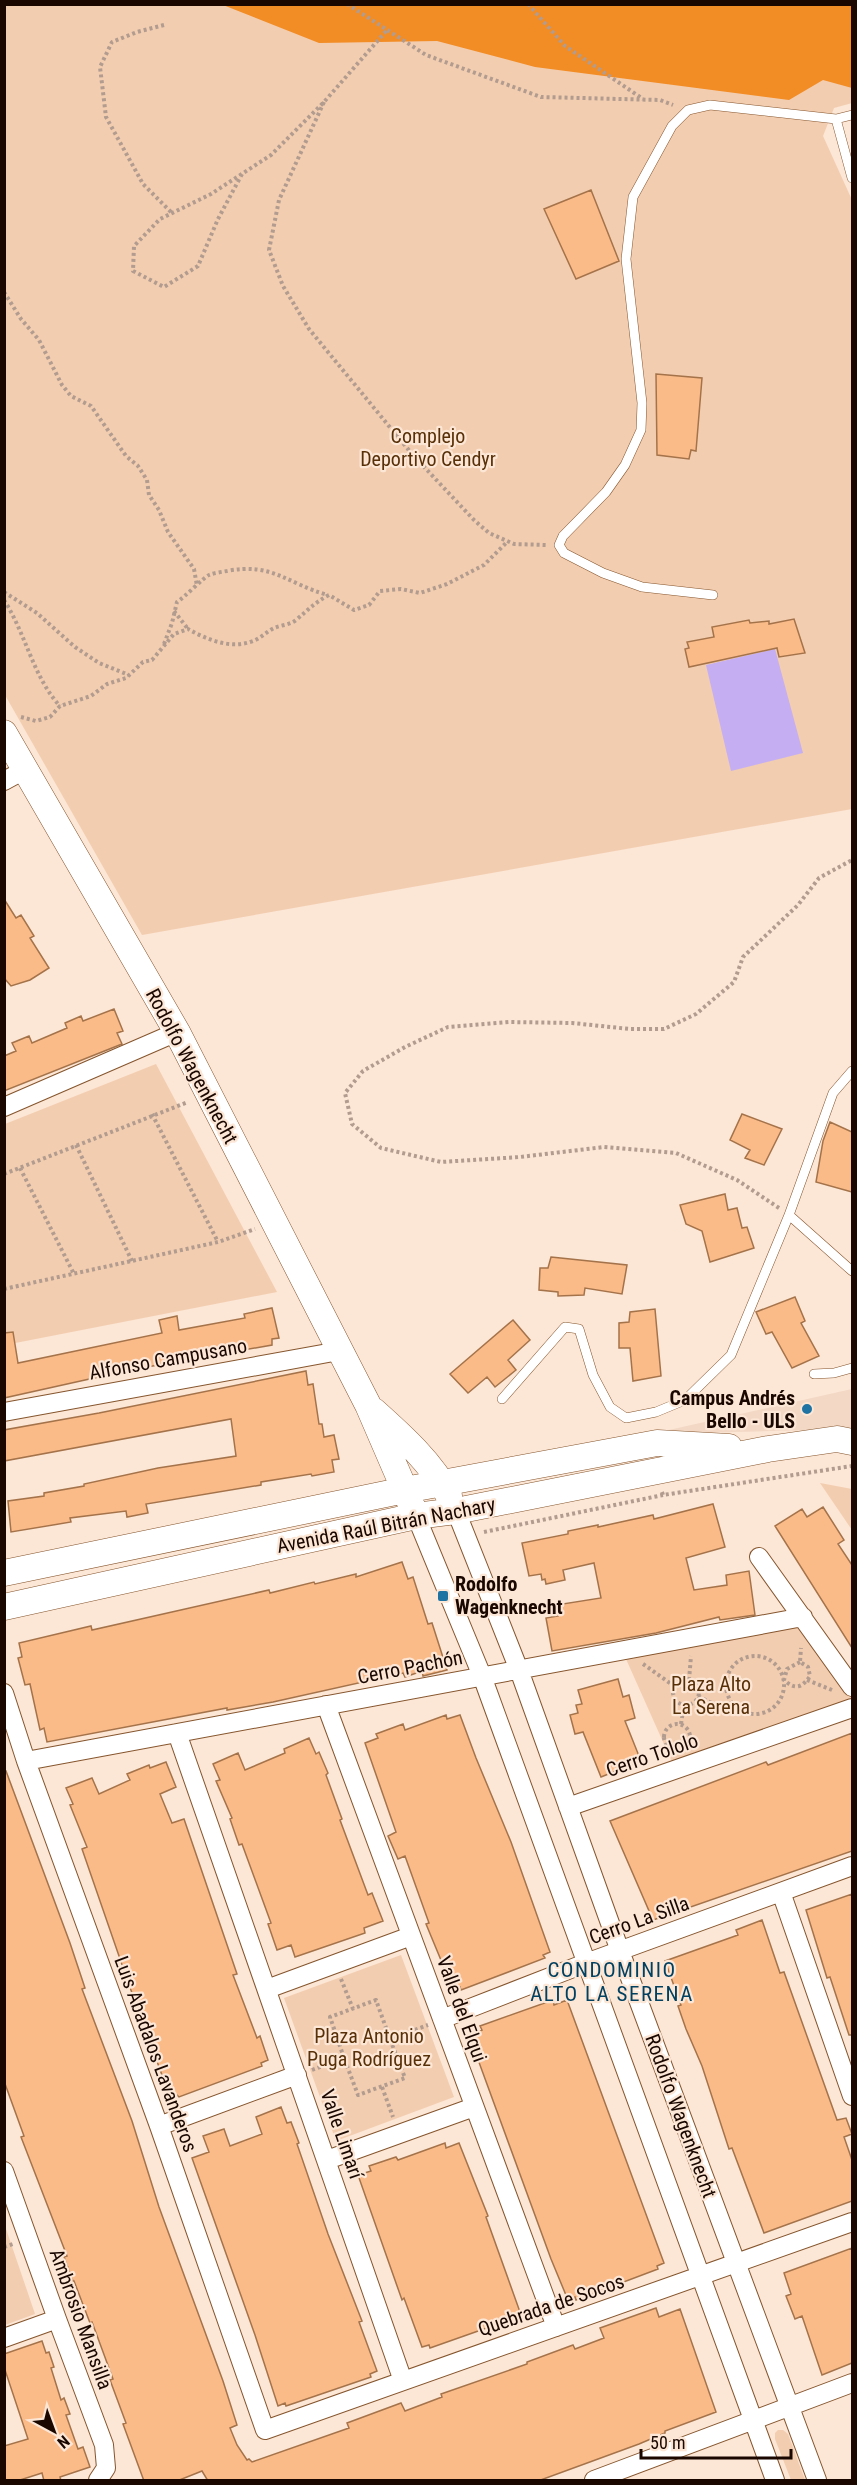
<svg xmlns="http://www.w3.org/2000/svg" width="857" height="2485" font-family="'Roboto Condensed',sans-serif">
<rect width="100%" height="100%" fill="#fce6d5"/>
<path fill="#f2d8c5" d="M852,1389V1429L651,1434Z"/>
<path fill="#f3cdb0" d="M4,5H852V103L834,108L823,136L852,200V809L142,935L5,695Z
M156,1064L277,1292L5,1345V1124Z
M820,1483L852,1489V1530Z
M803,1617L852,1687V1708L676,1771L622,1650Z
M401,1955L454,2097L336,2141L284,1998Z
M4,2223L35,2314L5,2325H4Z
M778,2430H783L788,2434L805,2480H791L775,2439V2433Z"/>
<path fill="#f28c24" d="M223,5H852V88L823,80L789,100L535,67L437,41L319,43Z"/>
<path fill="#c5aef2" d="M775,649L803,753L731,771L706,665Z"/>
<path fill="#fabb89" stroke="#a5734a" stroke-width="1.5" d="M591,190L619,261L576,279L544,209Z
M656,374L702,378L696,451L691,450L689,459L657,455Z
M794,619L805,653L779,657L777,648L689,667L685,649L689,648L687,642L714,637L712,627L749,620L750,623L769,621V624Z
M4,899L16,918L21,915L34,936L30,938L49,968L30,980L11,986L4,978Z
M114,1009L123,1031L117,1033L122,1044L4,1091V1056L16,1051L12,1043L29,1036L32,1043L67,1028L65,1023L81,1016L83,1021Z
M742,1114L782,1129L764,1165L745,1158L750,1150L730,1140Z
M830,1122L852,1132V1192L816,1182L823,1141Z
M725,1194L728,1210L737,1208L742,1228L747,1227L754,1248L710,1262L702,1231L686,1224L680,1205Z
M551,1257L627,1265L622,1294L585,1288L584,1295L558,1296V1292L539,1290L540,1268H548Z
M795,1297L805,1321L801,1323L819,1356L792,1368L772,1332L766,1334L756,1312Z
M272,1308L279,1338L272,1339V1345L130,1370L4,1398V1333L13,1332L18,1363L162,1333L159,1320L177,1316L179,1330L245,1318L244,1314Z
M655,1309L661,1376L633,1381L630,1348H619V1323L629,1322L630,1312Z
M513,1320L530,1340L508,1360L516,1370L495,1387L487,1377L468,1393L450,1374Z
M306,1371L308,1385L313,1384L319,1424H322L324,1437L334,1435L339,1459L332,1460L334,1472L312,1476L311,1474L261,1482V1485L146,1504L148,1513L127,1517L126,1511L70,1518L71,1522L11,1532L8,1501L44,1496V1493L84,1486V1484L158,1468L236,1456L231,1419L4,1461V1430L99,1413Z
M713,1504L725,1547L686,1558L694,1590L727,1585L726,1575L749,1571L755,1615L720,1620L719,1617L656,1633L552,1651L546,1618L558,1616L556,1605L601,1598L594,1563L563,1570L565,1580L546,1584L545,1579L542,1580L541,1574L529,1576L522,1543L568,1534V1531L598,1525V1527L653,1515L654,1519Z
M823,1507L844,1540L838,1544L852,1565V1648L775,1526L802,1509L807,1517Z
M402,1562L408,1579L413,1577L428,1624L432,1623L447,1670L423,1676L422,1671L405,1677L403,1673L273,1702L227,1710V1708L47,1742L44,1728L40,1730L30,1684L25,1685L18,1658L22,1657L19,1643L91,1626L92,1630L269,1590L270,1593L314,1582L315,1584L356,1574V1577Z
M618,1679L623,1697L629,1695L635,1718L625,1721L641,1761L601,1777L583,1732L575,1734L570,1715L578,1713L576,1705L582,1704L578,1690Z
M446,1715L447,1719L460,1715L476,1758L511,1842L550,1952L543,1955L545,1958L461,1990L460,1987L453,1989L426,1924L429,1923L405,1856L398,1859L388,1836L396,1832L365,1743L378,1738L376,1734L403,1724L405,1730Z
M852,1733V1851L653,1920L610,1821L766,1762L768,1765Z
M309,1738L316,1754L319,1752L328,1773L326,1775L342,1819L340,1820L368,1895L372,1893L383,1921L364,1928L365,1933L295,1957L291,1945L277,1950L268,1924L271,1923L242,1844L239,1845L230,1819L232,1818L216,1781L220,1780L213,1764L238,1753L245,1770L285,1753L284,1749Z
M166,1762L176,1787L160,1794L172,1823L184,1819L237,1974L233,1975L257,2038L260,2036L268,2060L261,2063L262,2066L179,2097L177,2095L170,2097L128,1982L82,1849L87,1847L70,1805L73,1804L66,1788L92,1778L99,1794L130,1780L127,1774L149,1765L150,1768Z
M6,1771L70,1943L85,1988L82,1989L132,2121L159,2207L223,2381L237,2425L230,2428L237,2445L247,2460L249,2459L252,2462L349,2428L347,2423L401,2403L405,2411L442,2397L441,2394L527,2364V2362L573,2345L575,2349L604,2338L600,2328L656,2308L659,2317L680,2309L716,2412L665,2431V2433L639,2444L538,2481H208L202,2471L177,2481H144L123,2424L126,2423L110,2380L113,2379L92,2322L90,2323L74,2281H73L64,2257L67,2256L21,2137L24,2136L4,2081V1772Z
M852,1894V2035H849L830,1977L827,1978L806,1910Z
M762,1920L780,1973L784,1972L837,2120L846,2118L852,2134L844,2137L852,2160V2201L764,2233L732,2148L729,2149L702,2066L686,2029L678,2006L681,2005L665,1961L738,1935L736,1930Z
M553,2000L554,2005L567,2000L664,2263L657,2266L658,2269L576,2300L575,2297L568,2300L551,2259L469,2035L482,2030L480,2026Z
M281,2107L287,2123L291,2122L299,2143L297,2144L328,2234L362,2321L359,2322L377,2371L370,2374L371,2377L286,2406L285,2403L278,2406L255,2335L192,2158L209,2152L203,2136L224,2129L230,2146L262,2134L256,2117Z
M445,2143L446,2148L459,2143L488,2216L486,2217L520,2312L513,2315L514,2318L481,2330L430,2348L429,2345L422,2347L404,2298L402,2300L358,2175L371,2171L369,2166L396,2157L398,2160Z
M852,2248V2363L822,2375L802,2316L795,2319L786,2296L791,2294L784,2273Z
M42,2341L46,2353L49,2352L54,2367L51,2368L61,2400L64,2398L70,2414L66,2415L78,2449L83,2447L90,2467L60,2477L61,2481H44L42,2473L17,2481H4V2446L28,2439L4,2367V2354Z"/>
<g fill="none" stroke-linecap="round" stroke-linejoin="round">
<g stroke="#85552d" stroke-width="10">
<path id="lane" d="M836,119L852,178
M713,595L642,587L603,573L564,553L559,545L563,536L606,492L625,465L641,430L642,403L626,259L633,197L672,126L688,110L710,105L836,119L852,115
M789,1215L852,1271
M814,1374L834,1373L852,1368
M502,1399L565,1327L579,1329L593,1375L610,1407L626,1418L656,1412L685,1400L731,1355L789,1215L833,1093L852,1071"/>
</g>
<g stroke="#85552d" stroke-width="20">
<path id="street" d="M4,781L26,769
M4,1107L177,1032
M4,1412L339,1351
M456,1511L519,1670L620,1951L817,2480
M416,1516L482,1676L775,2480
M759,1557L852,1687
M4,1693L26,1761L159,2126L265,2430L852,2222
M326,1705L556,2327
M177,1733L403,2381
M26,1761L803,1617
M568,1807L852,1708
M781,1892L852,2096
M267,1989L411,1936
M442,2019L586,1963L852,1866
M159,2126L297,2075
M327,2160L474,2107
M4,2171L57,2319L104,2445L106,2468L98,2480
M4,2338L57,2319
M594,2480L852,2383"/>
</g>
<g stroke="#85552d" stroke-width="27">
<path id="secondary" d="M4,733L177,1032L368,1405L416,1516
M374,1411C402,1436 432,1463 449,1496
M4,1573L405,1490L657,1443L729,1447
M4,1607L416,1516L456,1511L768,1449L837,1439L852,1442"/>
</g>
<path stroke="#b19c8f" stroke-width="4" stroke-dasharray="3 3" stroke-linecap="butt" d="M347,4L426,55L541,97L660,100L673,105
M528,4L565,46L643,99
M164,25L137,32L112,42L100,67L106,117L143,184L172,213
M324,102L279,200L269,250L283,286L309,329L412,454L474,520L489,533L514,544L546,545
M242,174L218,219L198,266L164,287L133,271L134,246L160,219L211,194L271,155L324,102L387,30
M4,292L21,319L39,340L62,385L71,396L91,406L126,456L138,466L147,480L149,495L159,510L168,532L194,569L197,586
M4,592L37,613L75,647L99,663L129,675
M4,600C26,634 33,677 60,706
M174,611L188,629
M164,644L172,623L177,602C185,597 204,577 209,575C214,573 221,572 227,571C273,562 287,584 328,595
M21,717L36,721L50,717L60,706L91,696L107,684L126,678L143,662L152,660L174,634L188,629C206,639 229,649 250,642C259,640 266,632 274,628C281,625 290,625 296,620C308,610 314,603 329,595L354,610L369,605L380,591L401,589L420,593L447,584L484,565L507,542
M152,1114L218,1242
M76,1145L132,1261
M20,1168L74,1274
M4,1174L188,1102
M779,1208L737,1180L676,1153L604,1147L520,1157L441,1162L381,1148L352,1124L345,1093L363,1071L405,1047L448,1027L509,1022L572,1023L630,1029H664L696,1014L734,982L743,957L798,905L819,878L852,860
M4,1289L218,1242L255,1229
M662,1492L663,1495L852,1466
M484,1532L663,1495
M726 1685a29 29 0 1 1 58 0a29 29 0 1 1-58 0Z
M800,1662L787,1669L784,1680C795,1690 802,1688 810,1676L808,1667L800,1662L801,1648
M643,1664L674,1686
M673 1692a13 13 0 1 1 26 0a13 13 0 1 1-26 0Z
M689,1680L691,1656
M807,1680L832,1690
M698,1696C709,1702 721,1709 733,1704
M681,1724L684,1704
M664 1737a13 13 0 1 1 26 0a13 13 0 1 1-26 0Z
M341,1979L353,2009
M344,2058L330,2017L376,2000L390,2039
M312,2070L344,2058L358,2095L405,2078L390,2039L428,2025
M382,2087L393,2117
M4,2247L13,2244"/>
<use href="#lane" stroke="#fff" stroke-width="9"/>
<use href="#street" stroke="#fff" stroke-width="18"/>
<use href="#secondary" stroke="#fff" stroke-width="26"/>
</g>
<g fill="#1e73a3" stroke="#fce6d5" stroke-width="2">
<circle cx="807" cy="1409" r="6"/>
<rect x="437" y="1590" width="12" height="12" rx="3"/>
</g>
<g text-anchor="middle" stroke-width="4.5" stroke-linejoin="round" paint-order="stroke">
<g font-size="20" fill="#583008" stroke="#fce6d5">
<text x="428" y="443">Complejo<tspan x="428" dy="23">Deportivo Cendyr</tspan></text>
<text x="711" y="1691">Plaza Alto<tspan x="711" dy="23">La Serena</tspan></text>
<text x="369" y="2043">Plaza Antonio<tspan x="369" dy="23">Puga Rodríguez</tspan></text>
</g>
<g font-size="20" fill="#190700" stroke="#fce6d5">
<text transform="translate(192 1066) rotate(62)" y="7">Rodolfo Wagenknecht</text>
<text transform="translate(168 1359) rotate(-10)" y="7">Alfonso Campusano</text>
<text transform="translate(386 1525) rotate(-11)" y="7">Avenida Raúl Bitrán Nachary</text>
<text transform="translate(410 1667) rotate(-11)" y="7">Cerro Pachón</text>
<text transform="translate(652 1755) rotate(-19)" y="7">Cerro Tololo</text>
<text transform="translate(639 1920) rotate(-20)" y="7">Cerro La Silla</text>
<text transform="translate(462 2009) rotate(70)" y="7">Valle del Elqui</text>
<text transform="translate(156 2054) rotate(70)" y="7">Luis Abadalos Lavanderos</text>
<text transform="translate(681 2116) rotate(70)" y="7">Rodolfo Wagenknecht</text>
<text transform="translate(342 2134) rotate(71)" y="7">Valle Limarí</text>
<text transform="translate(551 2305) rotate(-19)" y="7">Quebrada de Socos</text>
<text transform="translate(81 2319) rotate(70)" y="7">Ambrosio Mansilla</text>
</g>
<g font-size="20" font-weight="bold" fill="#190700" stroke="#fce6d5" text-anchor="end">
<text x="795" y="1405">Campus Andrés<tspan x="795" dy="23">Bello - ULS</tspan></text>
<text x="455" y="1591" text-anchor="start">Rodolfo<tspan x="455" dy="23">Wagenknecht</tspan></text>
</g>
<g font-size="21" letter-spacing="1.5" fill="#004060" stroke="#fce6d5">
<text x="612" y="1977">CONDOMINIO<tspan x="612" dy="24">ALTO LA SERENA</tspan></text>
</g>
</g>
<rect width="857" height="2485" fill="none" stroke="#190700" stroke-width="12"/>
<g transform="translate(54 2431) rotate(139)" stroke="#fce6d5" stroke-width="4.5" paint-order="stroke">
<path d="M0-4.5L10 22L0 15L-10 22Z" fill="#190700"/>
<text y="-9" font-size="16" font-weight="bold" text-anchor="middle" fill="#190700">N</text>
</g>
<path d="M641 2449v9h150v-9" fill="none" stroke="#190700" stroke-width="3"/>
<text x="650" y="2449" font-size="18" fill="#190700" stroke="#fce6d5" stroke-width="4.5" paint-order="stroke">50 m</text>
</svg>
